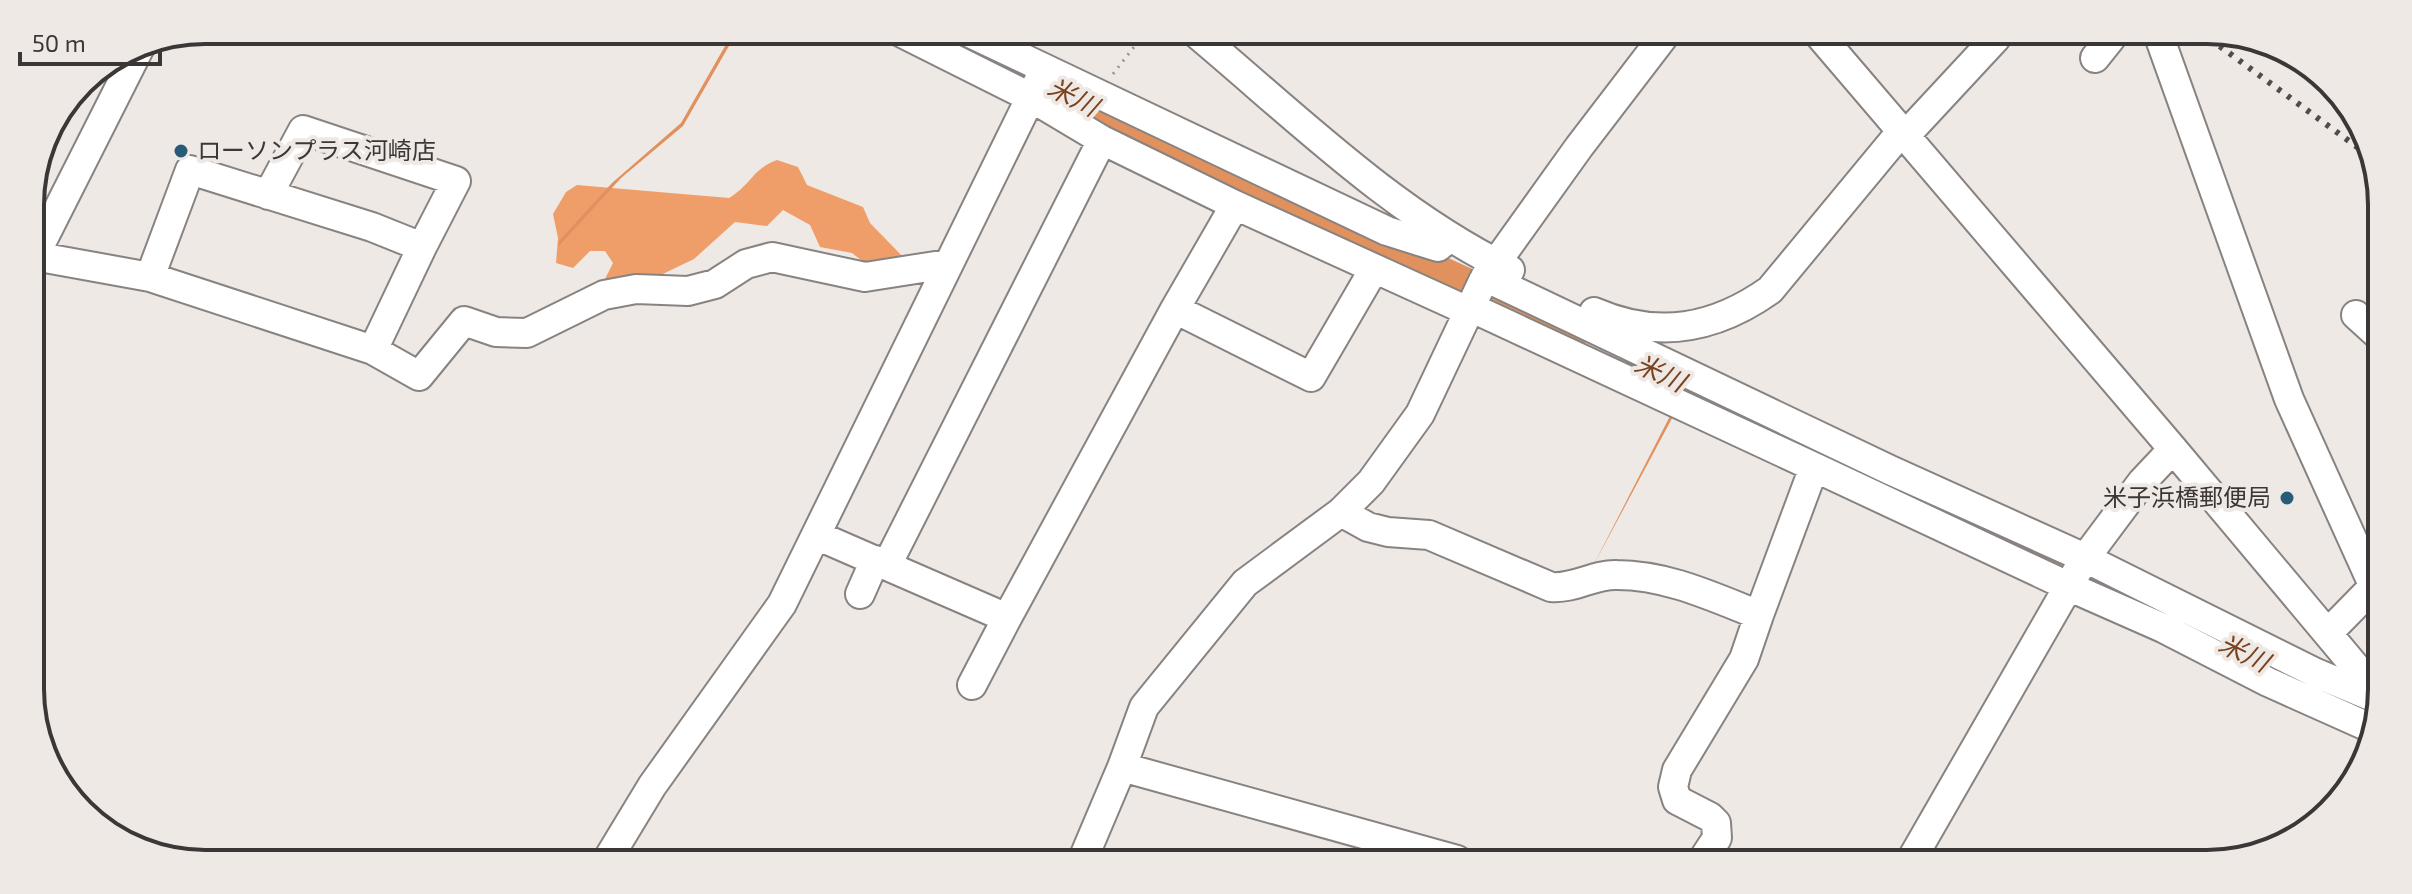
<svg xmlns="http://www.w3.org/2000/svg" width="2412" height="894" font-family="'Exo 2','Noto Sans JP',sans-serif">
<rect width="100%" height="100%" fill="#efe9e6"/>
<path fill="#ef9e6a" d="M777,160L798,167L807,185L863,207L870,223L905,259L870,267L852,253L820,247L810,225L783,210L767,226L735,222L694,259L642,284L607,286L604,281L613,263L605,251H590L573,268L556,263L558,238L553,214L566,192L577,185L729,198C752,184 752,169 777,160Z"/>
<path fill="#e1915e" d="M733,32H737L683,126L621,178L558,247L559,241L612,183L681,123Z
M1673,407L1677,409L1592,568L1670,416Z"/>
<g fill="none" stroke-linecap="round" stroke-linejoin="round">
<path stroke="#e1915e" stroke-width="34" d="M945,33C1151,140 1361,237 1571,333
M1764,424L1868,477L2161,610"/>
<g stroke="#888380" stroke-width="32">
<path id="minor" d="M902,33L1030,97L1102,140L1235,205L1468,311
M970,33L1387,231L1438,247L1450,237
M1197,34C1296,117 1393,213 1510,270
M1821,37L2173,449L2374,689
M2160,39L2289,399L2374,587
M2095,58L2111,38
M1904,137L1996,38
M268,195L303,130L456,181L422,247
M1235,205L1175,309L1311,377L1374,269
M34,256L150,277L373,350L419,376L464,321L496,332L527,333L604,295L636,289L688,291L715,284L746,264L772,257L865,277L948,264
M31,263L142,43
M150,277L190,170L372,227L422,247L373,350
M1485,277L1890,470L2085,558L2316,673L2373,697
M1470,307L1814,467
M1594,312C1658,340 1715,329 1770,290L1900,133
M2356,315L2378,335
M1341,512L1368,527L1388,532L1429,535L1551,587C1575,589 1594,574 1617,575C1667,575 1713,597 1759,615L1744,659L1677,770L1673,787L1677,800L1710,817L1716,823L1717,838L1702,861
M816,535L1007,618L1175,309
M887,565L1102,140
M860,594L875,560
M1759,615L1814,467L2070,587L2163,628L2268,682L2373,729
M2328,633L2375,585
M972,685L1007,618
M1122,767L1457,860
M609,857L652,786L782,604L1044,70
M1083,859L1122,767L1144,707L1245,583L1341,512L1371,482L1420,414L1483,281L1579,147L1664,36
M1910,862L2083,561L2142,482L2173,449"/>
</g>
<path stroke="#9a9694" stroke-width="3" stroke-dasharray="2 6" stroke-linecap="butt" d="M1113,74L1144,34"/>
<use href="#minor" stroke="#fff" stroke-width="28"/>
<path stroke="#504c4b" stroke-width="6" stroke-dasharray="4 8" stroke-linecap="butt" d="M2210,39L2368,155"/>
</g>
<g fill="#275c78" stroke="#efe9e6" stroke-width="3">
<circle cx="181" cy="151" r="8"/>
<circle cx="2287" cy="498" r="8"/>
</g>
<g text-anchor="middle" stroke-width="8" stroke-linejoin="round" paint-order="stroke">
<g font-size="24" fill="#3a3736" stroke="#efe9e6" text-anchor="start">
<text x="197" y="159">ローソンプラス河崎店</text>
<text x="2271" y="506" text-anchor="end">米子浜橋郵便局</text>
</g>
<g font-size="26" font-style="italic" fill="#79431f" stroke="#efe9e6">
<text transform="translate(1073 97) rotate(27)" y="9">米川</text>
<text transform="translate(1660 373) rotate(25)" y="9">米川</text>
<text transform="translate(2244 653) rotate(26)" y="9">米川</text>
</g>
</g>
<path d="M0 0H2412V894H0ZM205 44H2207A161 161 0 0 1 2368 205V689A161 161 0 0 1 2207 850H205A161 161 0 0 1 44 689V205A161 161 0 0 1 205 44Z" fill="#efe9e6" fill-rule="evenodd"/>
<path fill="none" stroke="#3a3736" stroke-width="4" d="M205 44H2207A161 161 0 0 1 2368 205V689A161 161 0 0 1 2207 850H205A161 161 0 0 1 44 689V205A161 161 0 0 1 205 44Z"/>
<path d="M20 52v12h140v-12" fill="none" stroke="#3a3736" stroke-width="4"/>
<text x="32" y="52" font-size="24" fill="#3a3736" stroke="#efe9e6" stroke-width="6" paint-order="stroke">50 m</text>
</svg>
